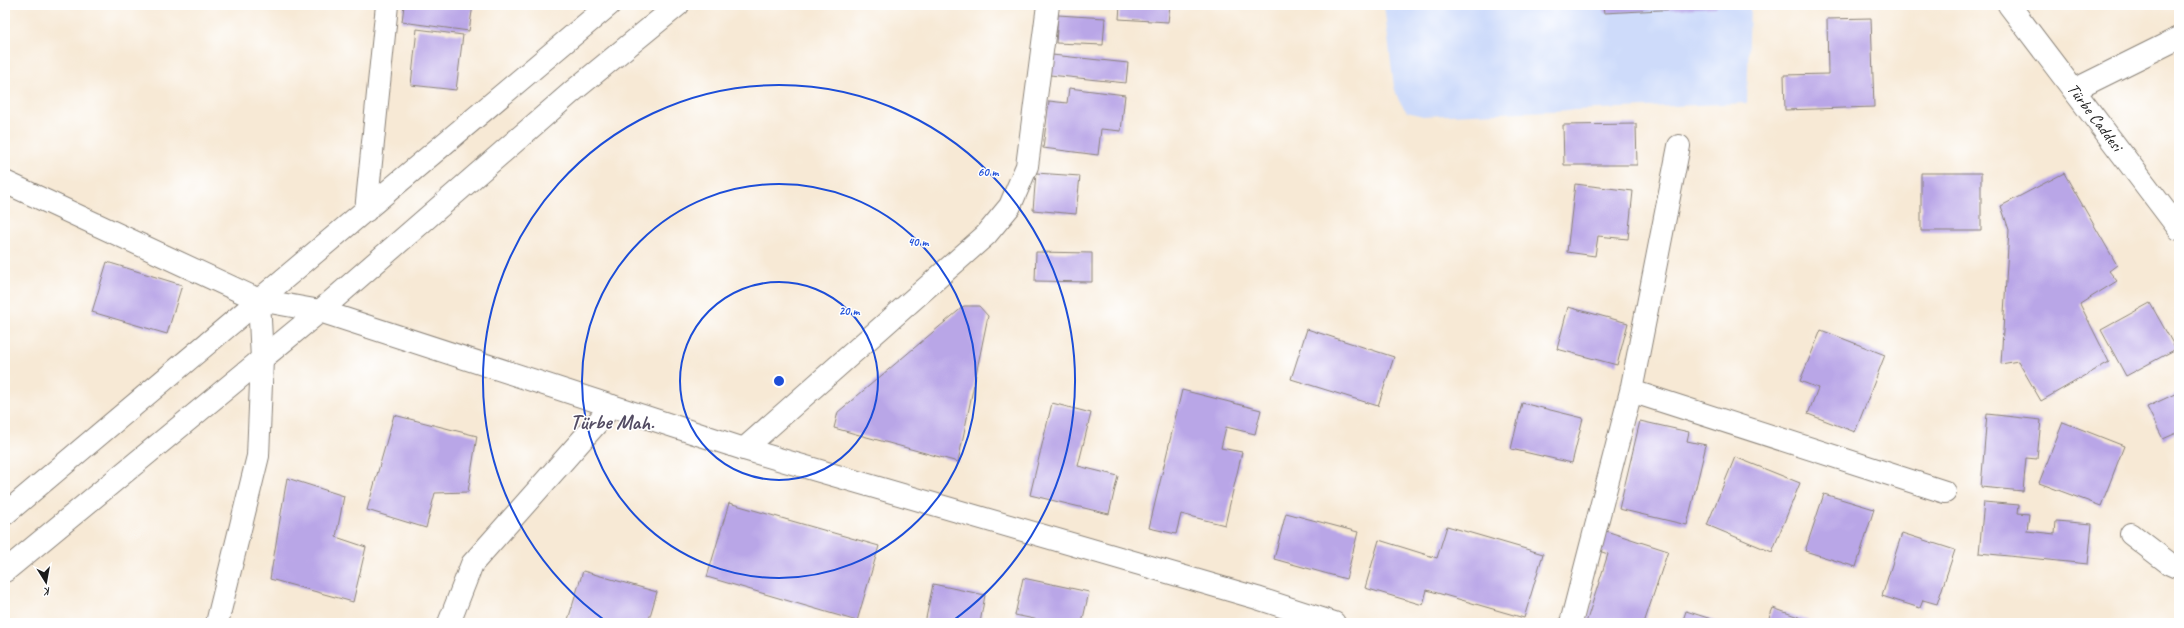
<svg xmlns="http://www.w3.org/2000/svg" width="2184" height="628" viewBox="0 0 2184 628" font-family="Caveat,sans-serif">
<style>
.built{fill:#cedbfa}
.building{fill:#b9a6e7}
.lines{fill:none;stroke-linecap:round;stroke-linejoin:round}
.minor-casing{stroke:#8a8278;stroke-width:24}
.tertiary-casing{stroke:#8a8278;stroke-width:24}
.secondary-casing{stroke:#8a8278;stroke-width:24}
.minor{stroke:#fff;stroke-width:22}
.tertiary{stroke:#fff;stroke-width:22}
.secondary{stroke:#fff;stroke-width:22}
.ring{fill:none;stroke:#1d4ed8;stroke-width:2}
.labels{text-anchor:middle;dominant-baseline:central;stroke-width:3;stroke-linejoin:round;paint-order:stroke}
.street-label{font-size:17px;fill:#1c1c1c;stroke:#fff}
.district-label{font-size:21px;font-weight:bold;fill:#534c63;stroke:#fff}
.centre{fill:#1d4ed8;stroke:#fff;stroke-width:2}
.ring-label{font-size:12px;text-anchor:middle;font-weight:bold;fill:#1d4ed8;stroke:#fff;stroke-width:3;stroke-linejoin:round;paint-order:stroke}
</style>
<rect width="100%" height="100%" fill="#fff"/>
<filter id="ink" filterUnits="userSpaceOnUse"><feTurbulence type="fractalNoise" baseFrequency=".025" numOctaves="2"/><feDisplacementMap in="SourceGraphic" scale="8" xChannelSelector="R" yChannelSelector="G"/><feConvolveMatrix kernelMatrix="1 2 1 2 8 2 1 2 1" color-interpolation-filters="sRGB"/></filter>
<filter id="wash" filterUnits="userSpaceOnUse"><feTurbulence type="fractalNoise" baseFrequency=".012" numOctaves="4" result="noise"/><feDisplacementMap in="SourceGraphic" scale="16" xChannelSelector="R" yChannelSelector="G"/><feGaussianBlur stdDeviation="0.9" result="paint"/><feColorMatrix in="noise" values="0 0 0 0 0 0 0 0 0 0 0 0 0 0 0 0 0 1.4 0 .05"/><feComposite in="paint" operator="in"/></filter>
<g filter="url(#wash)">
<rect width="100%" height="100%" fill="#f7e9d5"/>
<path class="built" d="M1384,5H1750L1747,103L1423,116L1407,112L1399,101L1394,87Z"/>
<g id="blocks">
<path class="building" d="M404,5H473L469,31L402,22Z
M1120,5H1170L1168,22L1119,19Z
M1603,5H1717V7L1604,13Z
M1058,15L1105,18L1103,45L1056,43Z
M1871,18L1874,107L1785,110L1784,75L1828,74L1827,19Z
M417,29L463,35L456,90L411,85Z
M1052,55L1128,63L1126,83L1050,75Z
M1069,88L1125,95L1121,131L1101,129L1098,155L1043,148L1049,101L1067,103Z
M1636,124L1637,165H1564L1563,125Z
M1036,173L1080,176L1076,214L1033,210Z
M1921,173H1981V231H1921Z
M2064,173L2117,265L2109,271L2117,281L2080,304L2109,362L2041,401L2018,361L2001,364L2009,230L2001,206Z
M1575,184L1633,191L1628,239L1598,236L1595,256L1567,252Z
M1036,252L1092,253V282L1035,281Z
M107,262L182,285L167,334L92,312Z
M2150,303L2176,349L2126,376L2101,330Z
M964,306H979L988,316L958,462L834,428L838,412Z
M1568,307L1628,323L1617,365L1557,349Z
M1307,329L1394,357L1378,406L1291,379Z
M1821,330L1885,355L1855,432L1808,414L1818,388L1800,381Z
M1182,390L1261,410L1255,434L1226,427L1221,448L1242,452L1225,525L1181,514L1176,534L1149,528Z
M2179,392V432L2163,439L2147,407Z
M1052,403L1091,413L1078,466L1118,476L1109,514L1030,495Z
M1522,403L1583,418L1572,463L1511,449Z
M1987,414L2041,420L2037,459L2026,458L2023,491L1981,487Z
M394,415L477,436L468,492L435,493L426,528L367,510Z
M1640,421L1689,432L1687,441L1706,445L1687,525L1619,509Z
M2063,422L2124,446L2101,506L2039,483Z
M1735,457L1800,483L1772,552L1707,525Z
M287,478L344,496L336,537L366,547L353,602L270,579Z
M1824,494L1874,509L1856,567L1805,551Z
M1984,502L2019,505L2018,513L2029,514L2027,531L2055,534L2056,521L2092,524L2088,564L1979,553Z
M729,503L879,546L857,621L707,577Z
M1286,513L1358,532L1346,579L1274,559Z
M1447,526L1543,554L1524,618L1427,590L1423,605L1365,588L1379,540L1437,558Z
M1606,531L1668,551L1644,623H1586L1608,554L1599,551Z
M1902,533L1955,550L1937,604L1923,600L1920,608L1882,596Z
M583,571L657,592L648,623H567Z
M1023,578L1089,592L1082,623H1053L1015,615Z
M933,584L985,595L980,623H925Z
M1773,608L1815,623H1767Z
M1686,611L1724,623H1682Z"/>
</g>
</g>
<g filter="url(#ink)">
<use href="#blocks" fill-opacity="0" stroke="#8a8278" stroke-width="1"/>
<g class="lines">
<g class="minor-casing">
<path id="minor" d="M2074,90L2179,38
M366,211L387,5
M1631,391L1679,146
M744,449L986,235L1010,206L1027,166L1048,5
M2131,534L2170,564L2179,568
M217,623L258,456L262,359L259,300
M449,623L472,564L612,406
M1571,623L1631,391L1945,492"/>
</g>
<g class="tertiary-casing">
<path id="tertiary" d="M2009,5L2179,229
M5,182L259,300L320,311L744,449L1257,598L1334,623"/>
</g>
<g class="secondary-casing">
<path id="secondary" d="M5,514L609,5
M5,571L320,311L573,91L678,5"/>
</g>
<use href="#minor" class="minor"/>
<use href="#tertiary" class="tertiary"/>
<use href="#secondary" class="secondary"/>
</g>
</g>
<g class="ring">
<circle cx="779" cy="381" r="99"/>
<circle cx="779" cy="381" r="197"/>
<path d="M607 622A296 296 0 1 1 951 622"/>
</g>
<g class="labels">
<g class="street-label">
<text transform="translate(2095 117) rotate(53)">Türbe Caddesi</text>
</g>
<g class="district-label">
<text x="612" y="422">Türbe Mah.</text>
</g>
</g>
<circle cx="779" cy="381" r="6" class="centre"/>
<g class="ring-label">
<text x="988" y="176">60 m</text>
<text x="918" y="246">40 m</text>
<text x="849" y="315">20 m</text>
</g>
<rect width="2184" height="628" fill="none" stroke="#fff" stroke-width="20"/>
<g transform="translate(46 582) rotate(169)" stroke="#ffffff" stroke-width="3" paint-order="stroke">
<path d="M0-3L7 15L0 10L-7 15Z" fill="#1c1c1c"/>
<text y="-6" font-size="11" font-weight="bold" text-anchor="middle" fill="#1c1c1c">K</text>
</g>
</svg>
